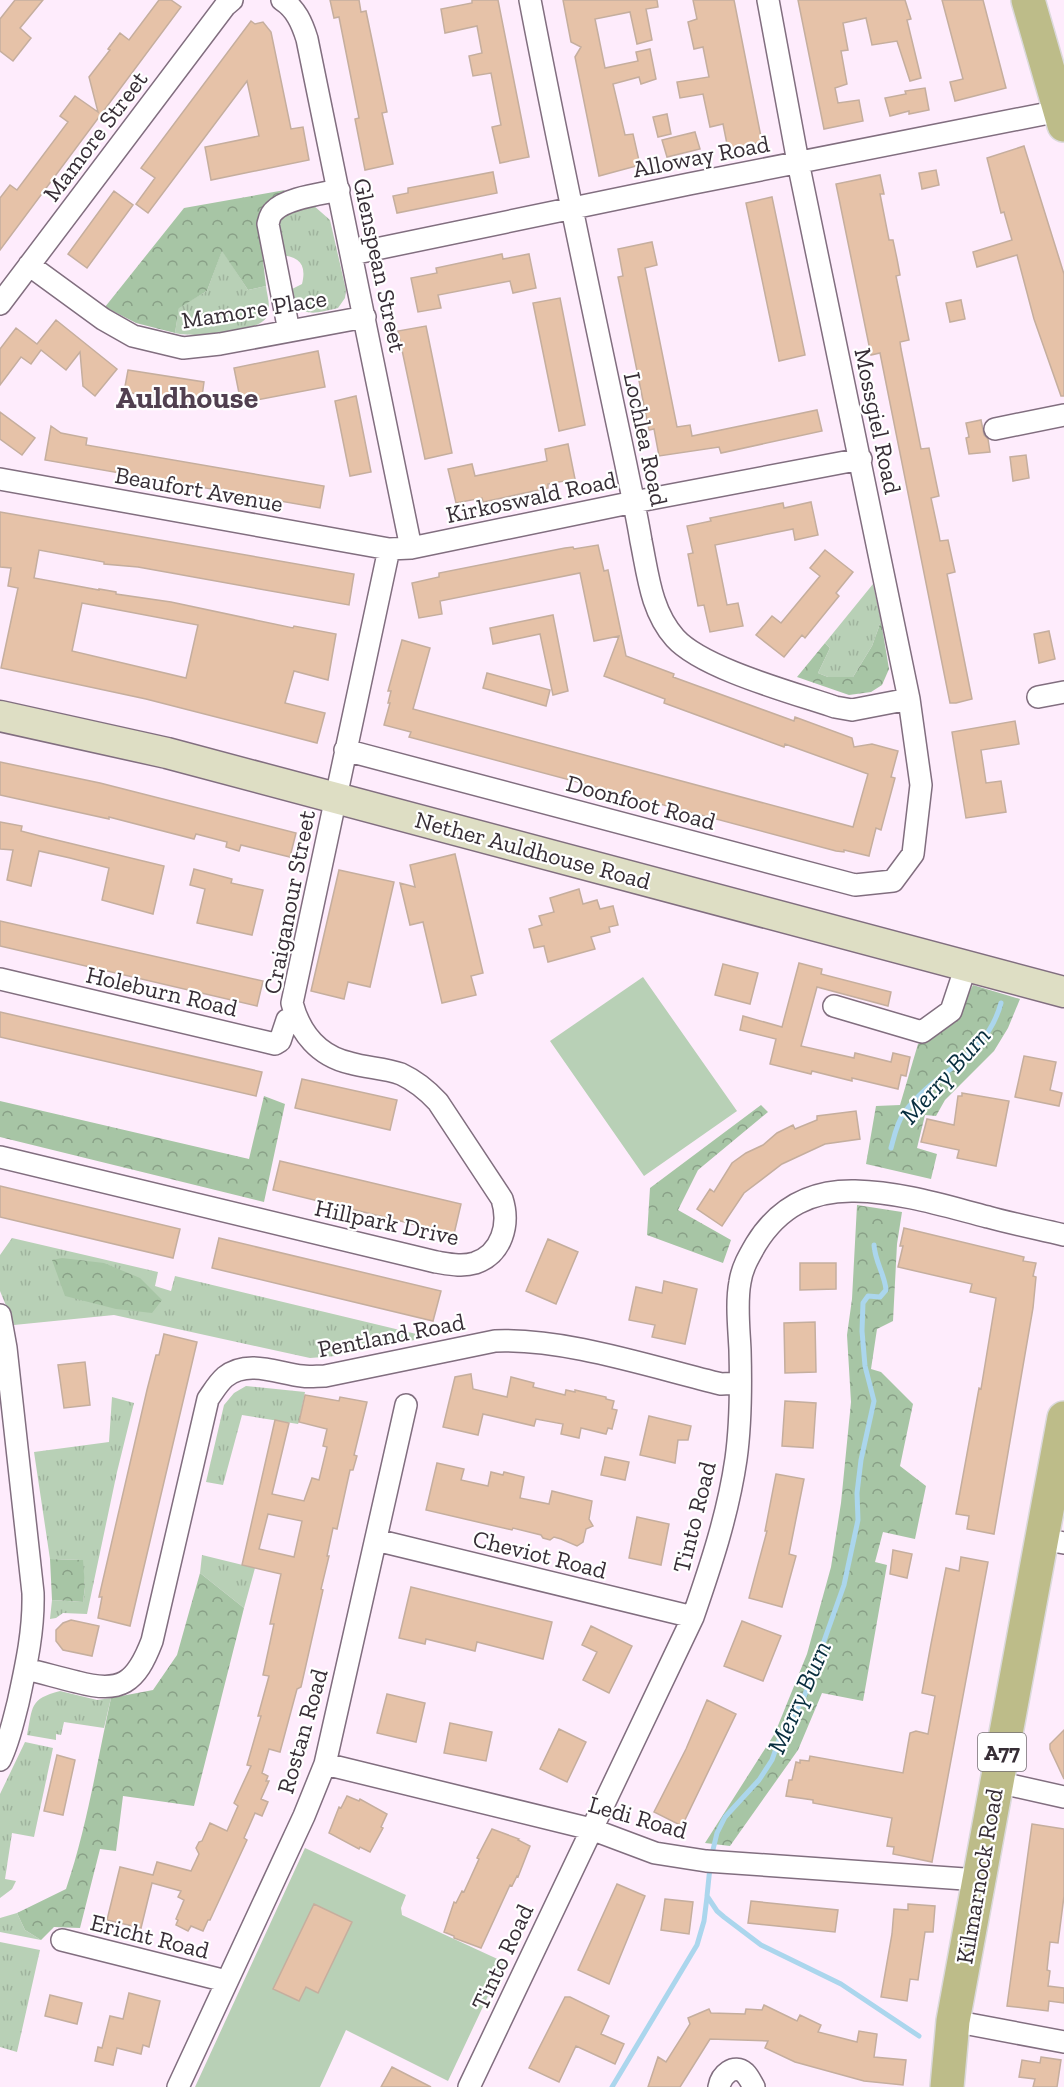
<svg xmlns="http://www.w3.org/2000/svg" width="1064" height="2087" viewBox="0 0 1064 2087" font-family="'Zilla Slab',serif">
<style>
.grass{fill:url(#grass-tufts)}
.forest{fill:url(#forest-crowns)}
.pitch{fill:#b8d0b6}
.lines{fill:none;stroke-linecap:round;stroke-linejoin:round}
.stream{stroke:#abd6ed;stroke-width:5}
.building{fill:#e6c2a8;stroke:#c5ae9e;stroke-width:1.5;fill-rule:evenodd}
.street-casing{stroke:#816e7f;stroke-width:24}
.secondary-casing{stroke:#816e7f;stroke-width:33}
.primary-casing{stroke:#dbd9db;stroke-width:36}
.street{stroke:#fff;stroke-width:21}
.secondary{stroke:#dedec4;stroke-width:30}
.primary{stroke:#bdbc89;stroke-width:33}
.labels{text-anchor:middle;dominant-baseline:central;stroke-width:4.5;stroke-linejoin:round;paint-order:stroke}
.shield{fill:#fff;stroke:#736d72;stroke-width:1.5}
.shield-label{font-size:22px;font-weight:bold;fill:#372e36}
.street-label{font-size:24px;fill:#372e36;stroke:#fff}
.water-label{font-size:26px;font-style:italic;fill:#072d3e;stroke:#fff}
.district-label{font-size:30px;font-weight:bold;fill:#514050;stroke:#fff}
</style>
<defs>
<pattern id="grass-tufts" width="24" height="20" patternUnits="userSpaceOnUse" patternTransform="scale(1.5)"><rect width="24" height="20" fill="#b8d0b6"/><path d="M3 7l-1-3M5 7V3M7 7l1-3M15 17l-1-3M17 17v-4M19 17l1-3" fill="none" stroke="#9fb39d"/></pattern>
<pattern id="forest-crowns" width="20" height="18" patternUnits="userSpaceOnUse" patternTransform="scale(1.5)"><rect width="20" height="18" fill="#a7c5a5"/><path d="M2 6a3 3 0 1 1 6 0M12 15a3 3 0 1 1 6 0" fill="none" stroke="#89a087"/></pattern>
</defs>
<rect width="100%" height="100%" fill="#feecfc"/>
<path class="grass" d="M313,205L330,220L346,290L345,298L338,308C312,314 301,319 288,291L302,284C307,264 299,256 279,255L275,229L279,216L290,209Z
M222,250L248,290L266,286C267,296 272,308 266,318C257,333 191,338 175,333L179,307L207,291Z
M873,584L881,621L872,646L853,677H828L818,673L830,648L825,643Z
M12,1238L158,1272L155,1286L171,1291L175,1276L429,1337L336,1356L310,1358L114,1315L14,1325L0,1291V1255Z
M246,1386L305,1392L299,1422L298,1424L242,1415L223,1485L206,1482L224,1405L234,1393Z
M112,1397L134,1403L117,1472L87,1614L63,1613L56,1618L50,1619L52,1600L83,1602L85,1587L82,1560L50,1559L34,1452L109,1442Z
M202,1555L255,1568L244,1608L200,1573Z
M60,1691L97,1700L111,1698L104,1728L64,1722L61,1735L56,1734V1740L27,1735C33,1707 29,1699 60,1691Z
M25,1742L53,1748L34,1837L12,1833L5,1879L16,1881L12,1889L0,1898V1794Z
M17,1913L25,1930L41,1940L0,1932V1918Z
M0,1942L40,1950L17,2052L0,2047Z"/>
<path class="forest" d="M285,190L274,200L260,235L266,286L248,290L222,251L207,291L179,308L175,333L136,323L105,307L184,208Z
M881,621L889,669L882,685L871,692L849,695L797,677L825,643L830,648L818,673L828,677H853L872,646Z
M973,985L1020,999L1008,1028L994,1051L945,1100L936,1116L925,1115L917,1148L937,1154L931,1179L866,1164L876,1106L900,1105L918,1044L956,1017Z
M264,1096L285,1104L264,1202L0,1137V1101L249,1159Z
M761,1105L768,1112L698,1170L678,1210L731,1240L723,1263L647,1235L650,1188Z
M857,1205L902,1212L897,1244L893,1321L877,1329L871,1369L881,1372L913,1404L900,1466L926,1486L915,1539L883,1532L875,1562L887,1565L863,1701L822,1693L798,1750L730,1846L705,1843L775,1733L807,1654L831,1567L841,1503L851,1402L847,1335L852,1299Z
M62,1258L104,1263L140,1278L162,1300L152,1313L116,1309L65,1296L52,1260Z
M50,1559L83,1560L85,1587L83,1602L52,1600Z
M200,1573L244,1608L194,1806L123,1796L116,1851L100,1849L80,1928L54,1927L41,1940L25,1930L17,1913L66,1889C87,1827 97,1762 111,1698L153,1690L177,1655Z"/>
<path class="pitch" d="M643,977L737,1111L644,1176L550,1041Z
M305,1848L406,1895L401,1908L402,1915L504,1962L448,2081L346,2030L320,2087H195Z"/>
<g class="lines">
<path class="stream" d="M891,1148C894,1137 897,1122 904,1113C935,1070 986,1059 1001,1003
M711,1858L717,1833L725,1817L759,1780L772,1760L779,1740L804,1697L844,1585L858,1520L857,1493L861,1460L874,1401L865,1366L862,1331L863,1303L868,1296L880,1297L886,1290C885,1275 875,1262 874,1245
M710,1867L707,1896L717,1911L724,1917L761,1945L841,1984L919,2036
M612,2087L697,1945L704,1921L707,1897"/>
</g>
<path class="building" d="M15,0H43L20,28L31,38L13,61L0,51V19Z
M159,0H171L181,7L0,250V198L10,185L17,190L68,122L60,116L75,96L98,112L89,77L110,50L108,49L120,33L129,40Z
M330,0H359L361,12L366,11L387,112L382,113L393,164L365,170L355,119L359,118L339,17L334,18Z
M472,0H498L529,157L500,163L492,127L501,125L491,73L473,76L469,56L482,53L477,26L445,33L441,9L472,3Z
M563,0H657L658,7L646,9L652,40L637,44L630,12L595,19L605,68L638,61L636,52L650,49L656,79L641,84L639,77L613,84L625,135L633,134L640,165L599,176L575,57L581,47L571,42Z
M693,0H734L762,142L728,149L723,124L710,127L703,94L680,98L677,82L709,77L703,47L694,49L688,22L697,19Z
M798,0H905L911,19L907,20L921,78L910,81L897,41L872,45L866,18L843,23L848,50L841,51L847,84L835,88L838,103L859,100L863,121L824,129Z
M942,0H983L1006,88L955,101L950,82L963,79Z
M251,21L255,24L263,22L271,32L291,129L303,127L309,160L211,180L205,147L259,136L247,81L148,213L136,204L155,178L141,168Z
M925,88L929,110L909,114V111L890,116L885,98L906,94L905,91Z
M667,114L671,134L658,137L653,117Z
M695,132L700,149L667,157L662,140Z
M1024,146L1064,274V396H1061L1034,319L1017,255L977,267L973,252L1012,240L1004,212L1001,213L987,158Z
M936,170L939,185L922,189L919,173Z
M493,172L497,193L397,213L393,196L408,193V188Z
M880,175L884,194H880L889,240H893L897,259L900,275L896,276L909,340L900,342L901,349L921,449L929,448L939,496L931,498L939,535L940,541L948,540L955,572L947,574L972,699L956,703H950L880,353L871,355L836,184Z
M114,191L133,205L87,268L68,254Z
M772,197L805,355L779,361L746,203Z
M652,242L657,265L645,268L677,427L690,425L692,436L817,410L822,431L721,453L719,447L659,456L654,429L649,430L618,277L623,276L618,249Z
M502,254L503,259L529,254L536,288L513,293L510,281L438,295L441,308L418,312L411,278L437,273L436,268Z
M560,298L585,425L559,431L533,303Z
M961,300L965,319L950,322L946,303Z
M56,320L117,369L95,396L83,386L80,352L66,370L41,350L31,364L21,357L0,385V349L16,328L37,344Z
M426,326L452,453L425,459L398,331Z
M318,351L325,387L241,403L234,368Z
M128,370L204,382L201,404L124,392Z
M356,396L371,472L350,476L335,401Z
M0,412L35,438L22,455L0,439Z
M981,420L984,435L988,439L990,452L969,454L966,438L969,437L966,423Z
M51,426L61,433L87,438L86,445L324,486L320,508L45,460Z
M568,444L575,479L548,484V488L483,502L482,498L456,503L448,469L472,464L475,476L547,461L545,449Z
M1026,455L1029,478L1013,481L1010,457Z
M811,502L818,535L795,540L793,529L715,545L727,605L738,603L743,626L710,632L704,605L698,606L688,554L693,553L687,526L711,521L710,518L783,503L784,508Z
M0,512L354,574L349,605L138,567L104,564V562L39,550L34,578L99,590V589L116,592V594L171,602L293,628L294,626L336,634L328,680L294,671L285,703L325,713L317,743L146,699L1,668L18,588L8,586L11,568L0,567ZM82,603L198,625L186,678L72,651Z
M598,545L604,571L608,570L626,656L674,674L673,677L794,721L795,717L852,738L854,747L872,744L898,751L891,777L895,778L881,830L876,828L869,856L844,850V852L836,851L409,737L411,732L384,725L390,703H388L391,691H388L402,640L430,648L413,709L853,827L868,774L785,744L784,747L664,703L665,699L604,676L619,636L594,641L580,573L440,601L442,614L419,618L412,583L439,577V573L565,548L573,547L574,549Z
M825,550L853,572L836,593L839,596L805,638L802,635L784,657L756,635L772,616L781,623L820,576L810,568Z
M553,615L568,691L553,695L540,634L493,644L490,628Z
M1049,631L1055,659L1039,663L1034,634Z
M487,673L550,690L546,706L483,688Z
M1015,721L1019,744L981,750L986,783L1001,781L1006,812L966,818L952,732Z
M0,762L100,783L296,833L290,857L241,845L239,851L226,847L227,842L196,834L194,839L109,817V819L0,795Z
M0,822L22,826L21,831L40,836L164,866L153,914L102,900L109,868L70,858L39,851L31,886L7,880L13,850L0,849Z
M455,854L483,973L471,976L476,995L442,1003L423,922L410,925L400,883L415,887L410,865Z
M194,869L232,879L231,883L263,890L252,935L197,923L205,889L190,885Z
M339,870L394,882L370,987L348,982L344,999L311,991Z
M579,889L583,904L597,900L600,909L613,906L618,925L609,927L610,932L591,937L595,949L548,962L544,946L534,948L529,929L542,925L539,916L554,912L550,898Z
M0,921L263,981L257,1006L0,946Z
M799,963L822,969L821,974L891,992L888,1006L817,987L801,1046L854,1058L855,1053L891,1062L893,1053L910,1057L906,1076L901,1075L898,1089L852,1078V1081L812,1071L811,1074L770,1064L776,1039L740,1030L743,1016L782,1027Z
M723,964L758,973L750,1004L715,995Z
M0,1012L262,1072L256,1096L0,1037Z
M1024,1056L1056,1062L1050,1090L1062,1093L1059,1106L1015,1097Z
M302,1079L397,1100L390,1130L295,1108Z
M962,1093L1009,1101L996,1166L957,1158L959,1150L921,1142L927,1119L954,1125L958,1096H962Z
M856,1111L860,1139L825,1144L782,1164L744,1193L722,1226L697,1209L710,1189L714,1192L732,1163L746,1153L763,1145L777,1133L793,1125L795,1129L817,1120V1116Z
M280,1161L461,1204L454,1234L273,1190Z
M0,1186L180,1229L173,1258L0,1217Z
M904,1228L1024,1257L1023,1261L1036,1263L1033,1276L1036,1277L1033,1308L994,1534L967,1529L969,1516L956,1514L979,1388L981,1389L996,1298L970,1292L972,1284L898,1267L903,1246H900Z
M219,1238L441,1291L433,1321L212,1268Z
M548,1239L578,1252L556,1304L526,1291Z
M800,1263H836V1289L800,1290Z
M664,1281L697,1289L685,1344L652,1337L655,1325L629,1320L636,1287L662,1293Z
M815,1322L816,1372L785,1373L784,1323Z
M164,1334L197,1342L130,1626L98,1618L102,1597H99L147,1390L156,1355H159Z
M85,1362L90,1405L64,1408L58,1365Z
M471,1374L473,1389L507,1397L511,1377L534,1383L533,1387L565,1395L566,1390L575,1392V1390L606,1397V1399L614,1401L612,1409L617,1410L612,1429L608,1428L606,1434L581,1428L579,1438L561,1434L563,1424L536,1419L534,1426L483,1414L478,1435L443,1427L455,1377Z
M305,1395L339,1401L340,1397L367,1402L354,1455L357,1456L353,1470H350L337,1529L333,1528L327,1556H329L321,1589L323,1590L301,1687L297,1689L280,1752L269,1749L262,1773L268,1776L266,1781H269L261,1799L268,1802L262,1816L255,1813L244,1838L247,1840L210,1920H208L203,1931L191,1926L188,1931L176,1925L178,1920L176,1919L184,1900L178,1897L181,1891L152,1883L141,1928L107,1920L120,1867L153,1875L157,1862L191,1871L199,1854L196,1848L199,1842L202,1841L210,1823L227,1831L238,1806L234,1803L251,1766L247,1765L261,1716H258L269,1676L263,1675L274,1624H270L281,1574L242,1565L275,1420L289,1423L272,1494L304,1501L312,1478L319,1480L327,1447L323,1446L327,1429L299,1422ZM268,1514L302,1521L294,1557L259,1549Z
M785,1401L816,1403L813,1448L782,1446Z
M649,1416L691,1426L688,1440H678L675,1463L640,1455Z
M605,1457L629,1462L625,1480L601,1475Z
M437,1463L464,1469L461,1480L488,1486L491,1472L503,1475L504,1472L524,1477L520,1498L549,1504L552,1491L592,1501L589,1519L593,1526L586,1529L583,1542L577,1546L561,1539L554,1537L550,1540L543,1538L541,1535L513,1528L512,1530L426,1510Z
M776,1474L804,1479L789,1554L796,1556L782,1607L749,1598L767,1531H765Z
M637,1517L669,1524L661,1565L629,1558Z
M893,1550L912,1554L907,1578L890,1574Z
M961,1557L988,1562L932,1862L893,1854L894,1847L887,1846L892,1818L813,1803V1800L786,1796L789,1780H792L796,1762L800,1763V1760L809,1761L810,1756L903,1773L910,1733L916,1731L928,1734L935,1696L922,1693L931,1644L946,1568L959,1571Z
M411,1587L552,1622L543,1659L477,1642L475,1651L426,1639L425,1644L399,1638Z
M71,1620L99,1626L92,1656L63,1650L56,1641V1630L63,1623Z
M742,1621L781,1636L763,1681L724,1666Z
M591,1626L632,1646L609,1693L583,1680L597,1652L582,1645Z
M387,1694L425,1703L416,1742L377,1733Z
M707,1700L736,1714L682,1826L654,1812L686,1749Z
M450,1723L492,1732L486,1761L444,1753Z
M559,1729L586,1742L567,1782L540,1769Z
M1064,1730V1779L1050,1749V1744Z
M57,1755L75,1760L63,1815L44,1811Z
M347,1796L359,1801L360,1799L387,1814L381,1827L383,1828L370,1852L360,1847L359,1849L329,1833L339,1807L341,1808Z
M1032,1824L1064,1829V1896L1058,1943L1050,1942L1047,1970L1050,1971L1048,1986L1064,1988V2003L1049,2001L1048,2011L1007,2006Z
M492,1829L519,1839L518,1840L530,1846L518,1877L517,1876L512,1886L510,1885L481,1948L454,1938V1936L444,1932L454,1902L456,1903L462,1891L464,1892L479,1859L477,1858Z
M617,1884L645,1896L609,1984L578,1970Z
M665,1899L693,1902L689,1934L661,1930Z
M751,1901L838,1910L835,1932L748,1923Z
M314,1904L352,1922L318,1993L306,1987L299,2001L273,1989Z
M908,1904L935,1906L933,1932H925L918,1980L910,1979L907,2001L881,1997L892,1934L894,1909L908,1910Z
M129,1993L160,2001L149,2047L143,2045L141,2054L117,2048L113,2065L95,2061L98,2047L102,2048L110,2016L123,2019Z
M50,1995L82,2003L77,2024L45,2016Z
M565,1997H570L609,2016L601,2034L624,2044L615,2064L576,2046L559,2082L529,2068Z
M764,2005L797,2021L800,2015L821,2025L818,2032L857,2042L859,2031L877,2034L874,2057L906,2060L903,2085L864,2081L795,2062L765,2048L768,2041L710,2039L680,2087H648L658,2057L666,2062L690,2024L688,2018L709,2009L711,2013L745,2014L746,2009L762,2010Z
M1041,2057L1061,2060L1057,2087H1033L1035,2079L1019,2077L1022,2060L1040,2063Z
M392,2067L431,2087H381Z"/>
<g class="lines">
<g class="street-casing">
<path id="street" d="M282,0C296,9 302,23 307,39L411,548
M530,0C560,156 593,310 626,465C631,490 637,516 641,541C648,575 651,611 675,638C703,669 794,693 835,707L852,710L909,699
M352,254L689,184L1064,110
M29,265L103,319L133,336L183,348L220,344L365,317
M0,304L225,6L232,0
M289,331L268,224C269,220 270,214 274,211C286,198 321,194 339,190
M995,429L1064,415
M0,479L389,549L411,548L634,502L861,459
M1038,697L1064,692
M345,750L855,885L893,881L913,854L921,785L909,699L798,162L768,0
M0,979L275,1044L280,1041L287,1020L296,1016
M834,1006L922,1032L951,1011L966,966
M0,1157L436,1262C449,1264 462,1267 475,1263C502,1254 510,1224 502,1199L438,1102C427,1090 416,1081 401,1074C384,1068 367,1068 350,1063C319,1056 300,1033 292,1003L389,549
M0,1315L6,1348L33,1593C34,1631 26,1666 18,1703C13,1722 9,1742 0,1760
M1041,1539L1064,1543
M376,1540L693,1617
M26,1669C43,1673 60,1678 77,1682C121,1694 136,1683 152,1641L208,1399C213,1392 218,1383 225,1377C247,1359 277,1373 302,1376C309,1377 317,1376 325,1376L495,1341C565,1338 651,1367 721,1384L740,1383
M325,1764L591,1829L655,1853L706,1861L979,1880
M997,1782L1064,1797
M62,1940L226,1981
M953,2021L1064,2042
M178,2087L304,1816L325,1764L406,1405
M469,2087L693,1617C711,1565 728,1514 736,1459C741,1423 741,1386 740,1350C739,1328 736,1303 740,1282C742,1268 749,1256 756,1244C779,1207 811,1190 855,1191C901,1192 945,1206 988,1217C1013,1224 1039,1229 1064,1235
M719,2087C721,2075 734,2063 745,2073C749,2077 751,2082 754,2087"/>
</g>
<g class="secondary-casing">
<path id="secondary" d="M0,716L167,753L1064,992"/>
</g>
<g class="primary-casing">
<path id="primary" d="M1028,0L1064,125
M947,2087L953,2021L1064,1418"/>
</g>
<use href="#street" class="street"/>
<use href="#secondary" class="secondary"/>
<use href="#primary" class="primary"/>
</g>
<g class="labels">
<rect class="shield" x="978" y="1733" width="48" height="38" rx="4.5"/>
<g class="shield-label">
<text x="1002" y="1752">A77</text>
</g>
<g class="street-label">
<text transform="translate(95 136) rotate(-53)">Mamore Street</text>
<text transform="translate(701 156) rotate(-11)">Alloway Road</text>
<text transform="translate(380 265) rotate(78)">Glenspean Street</text>
<text transform="translate(254 309) rotate(-9)">Mamore Place</text>
<text transform="translate(878 421) rotate(78)">Mossgiel Road</text>
<text transform="translate(646 439) rotate(78)">Lochlea Road</text>
<text transform="translate(199 489) rotate(10)">Beaufort Avenue</text>
<text transform="translate(531 497) rotate(-12)">Kirkoswald Road</text>
<text transform="translate(641 802) rotate(15)">Doonfoot Road</text>
<text transform="translate(533 850) rotate(15)">Nether Auldhouse Road</text>
<text transform="translate(289 902) rotate(-79)">Craiganour Street</text>
<text transform="translate(162 991) rotate(13)">Holeburn Road</text>
<text transform="translate(387 1222) rotate(12)">Hillpark Drive</text>
<text transform="translate(391 1335) rotate(-11)">Pentland Road</text>
<text transform="translate(694 1517) rotate(-76)">Tinto Road</text>
<text transform="translate(540 1554) rotate(14)">Cheviot Road</text>
<text transform="translate(302 1731) rotate(-74)">Rostan Road</text>
<text transform="translate(638 1817) rotate(16)">Ledi Road</text>
<text transform="translate(979 1876) rotate(-80)">Kilmarnock Road</text>
<text transform="translate(150 1936) rotate(14)">Ericht Road</text>
<text transform="translate(502 1957) rotate(-65)">Tinto Road</text>
</g>
<g class="water-label">
<text transform="translate(945 1075) rotate(-48)">Merry Burn</text>
<text transform="translate(799 1697) rotate(-66)">Merry Burn</text>
</g>
<g class="district-label">
<text x="187" y="398">Auldhouse</text>
</g>
</g>
</svg>
